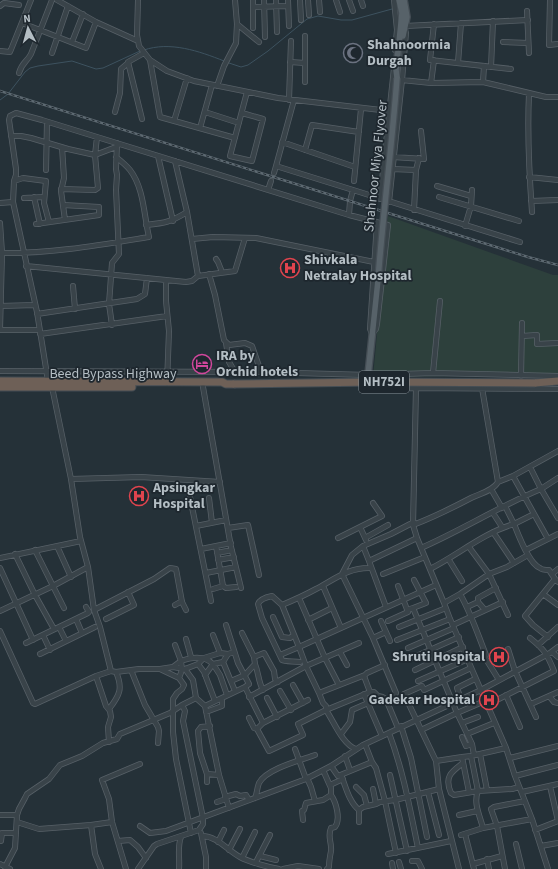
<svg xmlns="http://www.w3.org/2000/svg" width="558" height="869" viewBox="0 0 558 869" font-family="'Source Sans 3',sans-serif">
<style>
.green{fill:#2d403c}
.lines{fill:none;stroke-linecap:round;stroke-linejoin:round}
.stream{stroke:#3d525f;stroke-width:1}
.minor-tunnel{stroke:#3a464d;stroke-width:4.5;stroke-dasharray:4.5 2;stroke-linecap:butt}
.minor-casing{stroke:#576067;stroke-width:6}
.major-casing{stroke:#454e55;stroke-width:8}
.highway-casing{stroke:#444d54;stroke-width:9}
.minor{stroke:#394349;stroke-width:4.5}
.major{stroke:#576269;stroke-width:5.5}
.highway{stroke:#6e6057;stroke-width:7}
.rail-casing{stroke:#5d6971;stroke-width:2.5}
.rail{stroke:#1e272e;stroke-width:1;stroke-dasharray:3;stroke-linecap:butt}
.major-bridge-casing{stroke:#454e55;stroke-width:8;stroke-linecap:butt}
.highway-bridge-casing{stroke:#444d54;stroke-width:9;stroke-linecap:butt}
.major-bridge{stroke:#576269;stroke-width:5.5}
.highway-bridge{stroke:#6e6057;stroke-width:7}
.labels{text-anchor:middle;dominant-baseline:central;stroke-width:3.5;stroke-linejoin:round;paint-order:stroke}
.shield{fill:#1e272e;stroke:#879197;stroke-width:1}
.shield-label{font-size:13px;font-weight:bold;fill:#b4bec4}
.poi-label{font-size:14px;font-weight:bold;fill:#b4bec4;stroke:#1e272e;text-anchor:start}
.street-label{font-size:14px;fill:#b4bec4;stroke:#1e272e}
</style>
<rect width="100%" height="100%" fill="#253138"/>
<path class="green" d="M388,216L553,275H558V375L373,377Z"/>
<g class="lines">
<path class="stream" d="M144,50C170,41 199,51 224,61
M229,63L241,67L248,65L268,51L307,19L318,16L341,20H352L392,9
M0,100L8,94L25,72L30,68L38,66L72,61L96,69L103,68L140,51"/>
<path class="minor-tunnel" d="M271,181L274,173"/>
<g class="minor-casing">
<path id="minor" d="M57,0L96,22L138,41
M138,0L137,35L139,46L150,60L167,71L194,81L278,98L398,112
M253,0V28
M264,0L265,37
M276,0L277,32
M288,0L289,26
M300,0L301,20
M308,0L309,15
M319,0L320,12
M336,0L340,12
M349,0L353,11
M361,0L363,6
M394,0L397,30L395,50
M550,0L549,45L558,44
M0,6L4,3L19,5
M253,7L288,6
M527,11L529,53
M22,23L86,48L96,22
M237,24L259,42
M434,24L430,60L511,69
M405,26L528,20
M72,42L83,14
M503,42L528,43
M0,51L10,52L31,0
M52,53L68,6
M150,60L160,117L235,138
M290,62L305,63
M458,63L461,23
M491,67L493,21
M19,73C22,62 27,62 31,54L52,0
M402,80L431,83L483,82L546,97H558
M305,82V36
M483,82L484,66
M431,83L434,60
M217,86L224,66L236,43L237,24L235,0
M529,94C527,135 529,171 532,212
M289,100L291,41
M294,100L276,166L520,242
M115,112L120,93L121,69L128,63
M205,112L239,123
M242,113L263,119L252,161L230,156L247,92
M142,119L128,62L144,53
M174,121L187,78
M200,128L212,85
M11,136H21L31,138L68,149L95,155L116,147
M282,142L355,167
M62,147L64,178L61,191L65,220
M305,150L312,125L359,132
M158,156L173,221
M393,157L424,159L421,131
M175,161L187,212L198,276
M392,169L416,170
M46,170L47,122
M274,173L276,166
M529,177L558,180
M14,181L23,178L46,181L44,203L49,222
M354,181L361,109
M437,186L471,196
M61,189L95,190L98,188L95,155L97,137
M268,190L271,181
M34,197L40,224
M439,197L519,221
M24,198L44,197
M380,199L394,68
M531,201L558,200
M389,202L402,80L406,33L405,30
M0,203L13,202
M414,210L416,170L419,158
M349,215L350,201L353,190
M0,223L2,253L0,330
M36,224L99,215V207L63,205
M146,225C165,223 171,222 187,212
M465,226L471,206L472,190
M192,239L213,237L256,238L374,262
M0,253C50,254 100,245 149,237C144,216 144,188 130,170C126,165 121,161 116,157
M216,259L218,262L222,272
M26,266L186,282L192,281L198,276L235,271L245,238
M209,274L215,295L224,340L229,345L245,343L252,346L261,372
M166,280V301L169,331L167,383
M73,286L75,309
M0,306L35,305
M37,314L137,299L145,294L147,278
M112,325L109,304L112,263L119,254L116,190L117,175L116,169L117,143
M0,330H39
M40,334L167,316
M522,336L537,335V344L558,343
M226,343L229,362L235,372
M0,371L261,372L368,375L433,373L558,376
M433,373L440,301
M521,376L522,323
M48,381L37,312L13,202L14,181L16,175V169L9,120L10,116L16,113L42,120L349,215L388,225L377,324L376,329L372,334L370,329L377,223
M52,387L71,479L80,537L88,567L94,610L100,627L111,671L116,672L139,669H160L173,667L181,661L182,670L179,678
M203,387L231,547L241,588
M416,388L413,525L417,538L444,603L450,619L506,748L515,776L532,819L548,869
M482,388L498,482
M368,389L416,388L558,389
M530,467L541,489L558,478
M513,476L548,539
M71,479L141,477L220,482
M491,489L502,508
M190,497L211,601
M209,498L212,523
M505,506L514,524L534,514
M493,513L502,527
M413,525C434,517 452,508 471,498C479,494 493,491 498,482L513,476L558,451
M196,526L226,520
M360,527L366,540
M228,528L248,525L259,575
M493,532L514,563
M338,538L382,516L373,503
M365,538L388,525
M57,546L71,577
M216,546L223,586
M363,546L369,561
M469,547L489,574L508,615
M421,548C462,530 500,506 541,489L558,518
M201,549L231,543
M35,550L64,608
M526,550L558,534
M217,553L232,550
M15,554L35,595L54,629
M0,558L81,541
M218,560L234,557
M449,560L462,581
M0,568L33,640
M430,569C458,555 483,533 514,524C518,534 529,564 540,568C542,570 546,570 549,570L555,579L558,582
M206,573L236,567
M383,574L425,557
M552,574L558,569
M323,586L341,628
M213,589L223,586L226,588L236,587
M460,594C471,613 478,635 486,655L484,656L499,680
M543,594L558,605
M299,598L325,658L339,685
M478,602V598L496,588
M444,603L460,594L489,574L507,567L528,555
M175,605L182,601
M282,605L272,596C267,597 260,599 258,604L262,618L282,660C285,662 294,661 300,662
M386,607L369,561L417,538
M467,607L478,602L485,610
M413,608L426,603L414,580
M94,610L154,579L170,568L176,569L182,602L186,610
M407,610L413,608L457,713L421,730
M0,611L53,586L88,567
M273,617L282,637L290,638L294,635
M76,619L82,633
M106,619L134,605L128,592
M308,620L332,608
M381,621L390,641
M388,621L408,612L398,586
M226,625L238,663L249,684L245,687
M453,625L503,602
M59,627L66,641
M399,627L446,608
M0,631L33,703L35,704L96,676
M242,633L254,657
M43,635L50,650
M213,635L220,653L228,654
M548,637L533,625L525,616L555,579
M373,638L386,632
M186,639L191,657
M397,640L450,619
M26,643L88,613L89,612L86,607
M359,643L306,666L319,693L365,675
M175,645L181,661C192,657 204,655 213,664L223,662L228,654L234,652
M538,645L558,627
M408,648L454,628
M508,649L515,671L536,717
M340,652L347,665
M552,652L558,657
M40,654L95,627
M280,655L299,647L282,605C294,600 305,595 316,589C335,579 349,567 371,568
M412,658L459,637
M223,662L235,691
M255,664C259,674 258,681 263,690
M173,667L185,669L198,664
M160,669L179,678L184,685L182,689L177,693L173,699V732L176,759L191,833
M185,669L193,680L196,698L205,706L245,687L263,723
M131,670L145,705L158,727L159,731L158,743
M415,670L463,647
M205,675L213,664L220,675L227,695
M231,681L245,675L255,664L254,657L264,653L274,671L275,679L278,682
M418,681L468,659
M293,685L303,703
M280,691L291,710
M370,692H374L378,696C384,697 385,697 388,704
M558,692L549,696L554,702L558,703
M319,693L323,703L326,706V710L370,692L364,676L367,673L385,665
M364,694L382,736
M506,695L520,727
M249,697L306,666L299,647L436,585
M267,698L277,717
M461,699L457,688L475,679
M308,700L263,723L257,729L269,751L303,735L298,724L326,710C334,722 343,745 356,749
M215,701L204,672L198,664L204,658L220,653
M531,704L549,696
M487,705L554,671C547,654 545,650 530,638
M205,706L219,775L229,808
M109,709C120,695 123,688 116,672
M206,712L222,706V698
M249,718L254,728L257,729
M462,723L478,717
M401,726L411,758L427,837
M398,728L388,704L396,693L373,638L342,574L352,555L363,546L391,534L414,522
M389,733C403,770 410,809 418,848
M341,734L350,722L352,710L368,703
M467,734L494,723
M462,737L466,746L472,744
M109,742L108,727L111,717L110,711L106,706L96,676L111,671
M295,749L306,779
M480,754L487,790
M474,755L472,744L457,713L485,701
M345,756L350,770
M471,756L478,791C473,803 480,816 483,828L532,819
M510,758L558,746
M436,761L462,757
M372,762L376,768L385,801L396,853
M463,763C451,772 444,777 451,793L454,795L478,791L512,789L519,787
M331,766L338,776L372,762L365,744
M323,770L331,788V795
M207,774L219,775
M341,775C346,787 349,802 359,810
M390,775L407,851
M515,776L558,765
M307,778L311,787L315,801
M207,782V774L200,753L198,731L201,727L210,726
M330,785L343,779
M550,786L558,821
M356,787L364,795L367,806
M439,789L459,869
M428,792L439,835
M469,792L462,757L471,756L506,748
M522,792L558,784
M225,797L236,794L240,796L246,795L249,800
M255,798C257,794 257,788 259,783C266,769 301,760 315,755
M217,802L226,799
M376,804L380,802L395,800L439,789L436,761L404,694L422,686L424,690L471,668
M0,815H17
M459,815L477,811
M303,820L302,811L304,810L306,803L323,800L331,795C336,802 341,819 335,827L331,828C327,837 332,842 331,851C330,856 329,861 329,867L327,869
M17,822L39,829L91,825L112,822
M359,822V810L363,807L376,804L373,789
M91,825L95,854L101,869
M140,826L150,833L166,831L306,779L331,766L363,745L481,690L550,653L558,647
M535,830L558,821
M201,833L206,857V869
M465,834L474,869
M461,835L483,828
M202,836C217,836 227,850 240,857C249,862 268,867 279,869
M0,841H1L2,833H16
M118,841L130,840L138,847L146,858
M218,842L224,830
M516,844L522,869
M541,846L558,843
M229,850L240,829
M388,854L451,841
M260,856L276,860
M242,858L255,832
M487,859L489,869
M412,861H418L422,869
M256,862L270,835
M399,862L401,869
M392,863L393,869
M0,864L10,869
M473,864L502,856
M5,867L15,848L17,815L19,809L25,798L27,794L49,779L60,765L82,756L103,743L117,739L120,734L170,713L182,705L196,698
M126,869L112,822L109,799L102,780L140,764
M138,869L154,846L157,844L199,830L203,824V818L183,721L185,711L182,705
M179,869C180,858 177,847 181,837
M283,869L298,866L319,869
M505,869L497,826L491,809L494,807L525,801"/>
</g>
<g class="major-casing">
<path id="major" d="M403,36L407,17L404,0
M397,78L396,70L402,13L399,0
M368,389V375L378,280"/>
</g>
<g class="highway-casing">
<path id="highway" d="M0,381L222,382L226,384H234
M535,383L558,381
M0,387H132"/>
</g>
<use href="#minor" class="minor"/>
<use href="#major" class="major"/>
<use href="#highway" class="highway"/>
<g class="rail-casing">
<path id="rail" d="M0,91L528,257L558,265"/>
</g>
<use href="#rail" class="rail"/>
<g class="major-bridge-casing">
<path id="major-bridge" d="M378,280C383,213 392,146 397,78"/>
</g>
<g class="highway-bridge-casing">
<path id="highway-bridge" d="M234,384L372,382L535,383"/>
</g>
<use href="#major-bridge" class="major-bridge"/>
<use href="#highway-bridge" class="highway-bridge"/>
</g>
<defs>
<g id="mosque-ring" transform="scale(1)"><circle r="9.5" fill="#1e272e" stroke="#6b7280" stroke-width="1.5"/><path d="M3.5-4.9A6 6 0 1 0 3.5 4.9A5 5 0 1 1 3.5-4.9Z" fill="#6b7280"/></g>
<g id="hospital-ring" transform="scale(1)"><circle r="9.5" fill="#1e272e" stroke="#e0444e" stroke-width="1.5"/><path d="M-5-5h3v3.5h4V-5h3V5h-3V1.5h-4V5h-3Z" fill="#e0444e"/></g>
<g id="hotel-ring" transform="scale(1)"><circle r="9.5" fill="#1e272e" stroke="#d1479c" stroke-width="1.5"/><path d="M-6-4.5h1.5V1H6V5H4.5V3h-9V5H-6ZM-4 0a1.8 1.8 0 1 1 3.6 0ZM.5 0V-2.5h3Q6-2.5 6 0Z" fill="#d1479c"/></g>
</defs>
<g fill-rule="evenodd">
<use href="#mosque-ring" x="353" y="53"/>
<use href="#hospital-ring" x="290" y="268"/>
<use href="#hotel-ring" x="202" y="364"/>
<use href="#hospital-ring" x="139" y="496"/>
<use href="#hospital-ring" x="499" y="657"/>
<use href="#hospital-ring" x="489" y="700"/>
</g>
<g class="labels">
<rect class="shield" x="359" y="371" width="50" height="22" rx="3"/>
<g class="shield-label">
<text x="384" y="382">NH752I</text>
</g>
<g class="poi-label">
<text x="367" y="45">Shahnoormia<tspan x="367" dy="16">Durgah</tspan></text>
<text x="304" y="260">Shivkala<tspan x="304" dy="16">Netralay Hospital</tspan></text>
<text x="216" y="356">IRA by<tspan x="216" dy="16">Orchid hotels</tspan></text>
<text x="153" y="488">Apsingkar<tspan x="153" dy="16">Hospital</tspan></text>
<text x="485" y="657" text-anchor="end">Shruti Hospital</text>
<text x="475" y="700" text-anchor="end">Gadekar Hospital</text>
</g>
<g class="street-label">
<text transform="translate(376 166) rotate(-84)">Shahnoor Miya Flyover</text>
<text x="113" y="374">Beed Bypass Highway</text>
</g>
</g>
<g transform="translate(28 28) rotate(354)" stroke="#1e272e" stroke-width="3" paint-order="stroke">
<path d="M0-3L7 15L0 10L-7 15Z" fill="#b4bec4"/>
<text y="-6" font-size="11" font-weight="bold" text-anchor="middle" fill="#b4bec4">N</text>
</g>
</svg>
